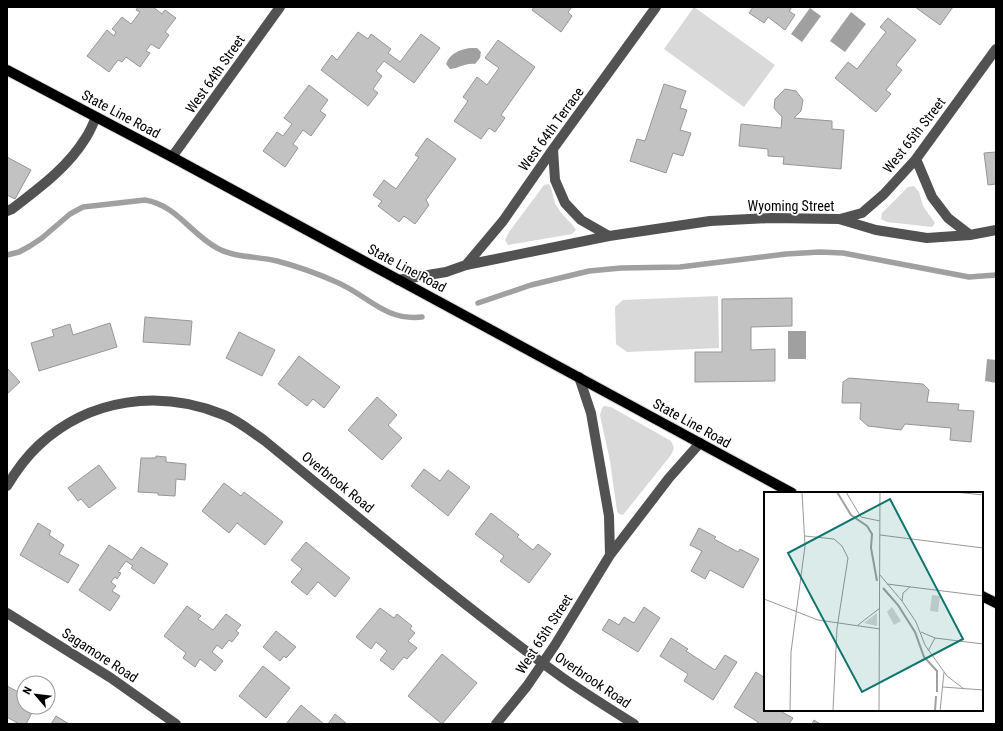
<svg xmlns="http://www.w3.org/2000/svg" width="1003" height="731" viewBox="0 0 1003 731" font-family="'Roboto Condensed',sans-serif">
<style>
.green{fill:#d9d9d9}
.water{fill:#a0a0a0}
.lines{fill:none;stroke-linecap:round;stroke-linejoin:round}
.stream{stroke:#a0a0a0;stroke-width:5.5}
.building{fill:#c2c2c2;stroke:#969696}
.major-casing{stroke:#dbdbdb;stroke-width:12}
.minor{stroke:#525252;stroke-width:10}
.major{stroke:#000;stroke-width:10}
.labels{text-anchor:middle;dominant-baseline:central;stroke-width:3.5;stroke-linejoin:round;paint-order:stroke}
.street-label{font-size:14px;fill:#000;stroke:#fff}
.inset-river{fill:none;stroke:#a0a0a0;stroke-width:2}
.inset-road{fill:none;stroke:#999;stroke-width:1}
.view{fill:#0f766e;fill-opacity:0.15;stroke:#0f766e;stroke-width:2}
.inset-edge{fill:none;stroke:#000;stroke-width:2}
</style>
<rect width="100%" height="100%" fill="#fff"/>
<path class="green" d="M694,7L775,65L744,107L664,49Z
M549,184C553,191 553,198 556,205C561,215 571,221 576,230L572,234L508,245L505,240L509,232L544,185Z
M914,186L919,192L923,206L935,223L932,227L887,222L881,219L882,213L908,187Z
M718,296L719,348L627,352L616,344L615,307L623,300Z
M604,406L611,407L671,441L674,448L671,455L623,515L619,514L617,511L610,461L600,415L602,408Z"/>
<path class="water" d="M810,8L821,16L802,42L791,34Z
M851,12L866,24L845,52L830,41Z
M470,48H477L481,52L480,58L475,64C464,63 461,68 450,69L446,64C450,53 459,50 470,48Z
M788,331H806V359H788Z
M987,359L996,360V383L985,381Z"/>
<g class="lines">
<path class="stream" d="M7,255L19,252L30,246L42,238L70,214L83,207L145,200C176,205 191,234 217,248C235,258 257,256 277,261C296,266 316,273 334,281C367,294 383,321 422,317
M478,303L531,285L589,271L621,268L680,267L786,254L820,252L843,253L969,277L996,275"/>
</g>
<path class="building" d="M138,7H153L162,14L165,10L176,18L165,32L169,35L159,49L151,44L146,51L150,53L140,67L126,57L122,62L118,60L109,72L87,56L107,30L114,36L116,32L112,29L122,17L131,24L140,12L136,10Z
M534,7H572L568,12L572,16L561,32L532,10Z
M753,7H792L789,11L795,15L785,30L768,17L764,23L749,13Z
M915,7H953L940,25Z
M888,18L916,40L896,65L902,70L886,90L891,94L876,112L835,78L848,62L857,69L886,32L880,27Z
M358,32L368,39L371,34L391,49L388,53L400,62L421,34L440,48L414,83L384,61L376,71L382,76L373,89L378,93L368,106L321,70L332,55L337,60Z
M498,40L535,67L501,115L505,118L495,132L489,128L481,139L454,121L468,101L463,97L477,77L487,85L499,68L485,58Z
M664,84L686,91L680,108L687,110L680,130L691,133L683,156L673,153L666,173L630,161L637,139L645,141Z
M309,85L328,100L320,111L326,115L311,136L303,130L293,144L298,148L285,167L263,151L277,132L283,136L292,124L284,118Z
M785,89L796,91L803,100L801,111L794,118L832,121V129L844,130L841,169L783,164L784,157L768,156V149L739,146L741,124L781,128L782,117L774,108L775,99Z
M427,138L456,159L426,200L429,205L415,224L404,216L399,222L378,206L382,201L373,195L384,180L396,189L419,157L415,155Z
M996,152V184L988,185L984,153Z
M7,157L31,170L15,199L7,195Z
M792,298V326L751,327V350L775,349V381L695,382V352H722V299Z
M145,317L192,321L190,345L143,342Z
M110,323L117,347L39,371L31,343L54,336L52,330L70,324L73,335Z
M239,332L275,350L262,376L226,358Z
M299,356L340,387L324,408L313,399L307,406L278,384Z
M7,368L20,382L7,394Z
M849,378L923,384L929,390L927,402L959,404L958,410L974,411L971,442L950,440L951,428L905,424L901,430L868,426L860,419L861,403H842L843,382Z
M377,397L397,415L388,425L402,438L382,460L348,430Z
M156,456L166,457V462L186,464L185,480L176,479L175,496L158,495V493L138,492L141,458H156Z
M99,465L116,488L89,508L81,499L78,501L68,488Z
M424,469L440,481L448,470L470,487L448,516L411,486Z
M224,483L241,496L244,492L283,522L265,545L237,523L229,533L202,511Z
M491,513L519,535L517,537L533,550L538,544L551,554L529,583L500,561L504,556L475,534Z
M38,523L51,531L49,535L64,545L59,554L79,565L68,583L20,555Z
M699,528L716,537L714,539L738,552L740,549L759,559L743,588L710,570L705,579L691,571L702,551L690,545Z
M306,542L350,578L335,597L318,582L307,595L291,582L302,569L291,560Z
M109,545L132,560L141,547L168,564L154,584L131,568L133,566L126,561L118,572L121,573L117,579L115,577L111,582L116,586L112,591L120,596L110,611L79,590Z
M187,606L201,616L198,619L213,630L226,614L241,625L236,631L239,633L232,642L229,640L222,649L217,645L212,652L223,661L215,671L200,659L195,667L183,658L186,653L164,636Z
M644,607L660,618L638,652L602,630L609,619L619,625L624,617L634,623Z
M380,608L394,618L397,614L412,626L410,629L415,633L408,641L417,648L407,659L404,657L393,670L380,660L387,651L376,642L371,649L356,637Z
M276,631L296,647L286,658L284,656L280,661L263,647Z
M671,638L688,649L686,651L715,670L725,655L737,662L713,700L684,681L688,674L660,656Z
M442,654L477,683L442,724L408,696Z
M263,666L290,688L266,718L239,696Z
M756,672L765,678V710H784L782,712L793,718L789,724H757L758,722L734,707Z
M7,686L24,695V707H35L26,724H19L7,717Z
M301,705L324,724H286Z
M335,714L347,724H328Z
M56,716L69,724H51Z
M814,720L820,724H812Z"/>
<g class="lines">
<g class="major-casing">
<path id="major" d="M7,70L172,157L792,493
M982,596L996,603"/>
</g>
<path class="minor" d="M553,149L555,180L565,203L581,220L609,236L710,221L771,218L839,219L876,230L927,238L970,235L996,230
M172,157L280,7
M916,159L932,197L948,218L970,235
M7,211L12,209C39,188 67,168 85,139C90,132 93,124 96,117
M840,219L862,213L884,194L916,159L996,49
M466,265L503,221L553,149L656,7
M398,280L446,272L466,265L609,236
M579,377L591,413L609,516L610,555
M7,486C16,471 26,457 39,445C90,398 160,389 224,415C239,421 252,432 265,441C363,521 460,604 563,678C586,694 610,709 634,724
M7,613L111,678L176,724
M496,724L527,686L555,645L610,555L669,478L700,443"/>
<use href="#major" class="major"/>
</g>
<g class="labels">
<g class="street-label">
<text transform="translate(215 74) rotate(-55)">West 64th Street</text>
<text transform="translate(121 114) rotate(28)">State Line Road</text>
<text transform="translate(551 129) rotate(-54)">West 64th Terrace</text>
<text transform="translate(914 135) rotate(-52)">West 65th Street</text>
<text x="791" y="206">Wyoming Street</text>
<text transform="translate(407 268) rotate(28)">State Line Road</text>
<text transform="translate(692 423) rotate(29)">State Line Road</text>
<text transform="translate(338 482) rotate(39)">Overbrook Road</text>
<text transform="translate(544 634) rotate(-57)">West 65th Street</text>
<text transform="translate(100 655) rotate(33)">Sagamore Road</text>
<text transform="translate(593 680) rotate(34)">Overbrook Road</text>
</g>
</g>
<g transform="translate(764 492)">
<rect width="219" height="219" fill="#fff"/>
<path d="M168,103L176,104L174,120L166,119ZM128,115L137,129L130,133L123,120ZM113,121V134L100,131Z" fill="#d9d9d9"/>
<path class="inset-river" d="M73,0L87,23L103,34L108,42L107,56L113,89M119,96L134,113L151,140L160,165L173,179V200M171,219L172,204"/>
<path class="inset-road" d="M82,0L97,25L116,29M191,0L219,3M116,43L219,56M41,44L70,47L78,54L84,66L73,136L69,219M116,83L138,109M123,92L219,104M146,95L139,101L138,109L152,130L161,153L183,184L200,197M0,107L54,128L116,137M94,133L116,116M157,140L171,146L219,152M164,159L171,146M179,195L219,198M26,219L27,160L41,54L38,0M115,219L116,0M176,219L180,180"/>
<path class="view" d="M126,7L199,147L98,200L24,61Z"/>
<rect width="219" height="219" class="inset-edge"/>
</g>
<rect width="1003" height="731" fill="none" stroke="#000000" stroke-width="16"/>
<g transform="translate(36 695) rotate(298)"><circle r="19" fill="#ffffff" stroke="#999999"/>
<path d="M0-3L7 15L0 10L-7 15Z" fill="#000000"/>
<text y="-6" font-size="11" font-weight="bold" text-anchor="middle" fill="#000000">N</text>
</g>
</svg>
